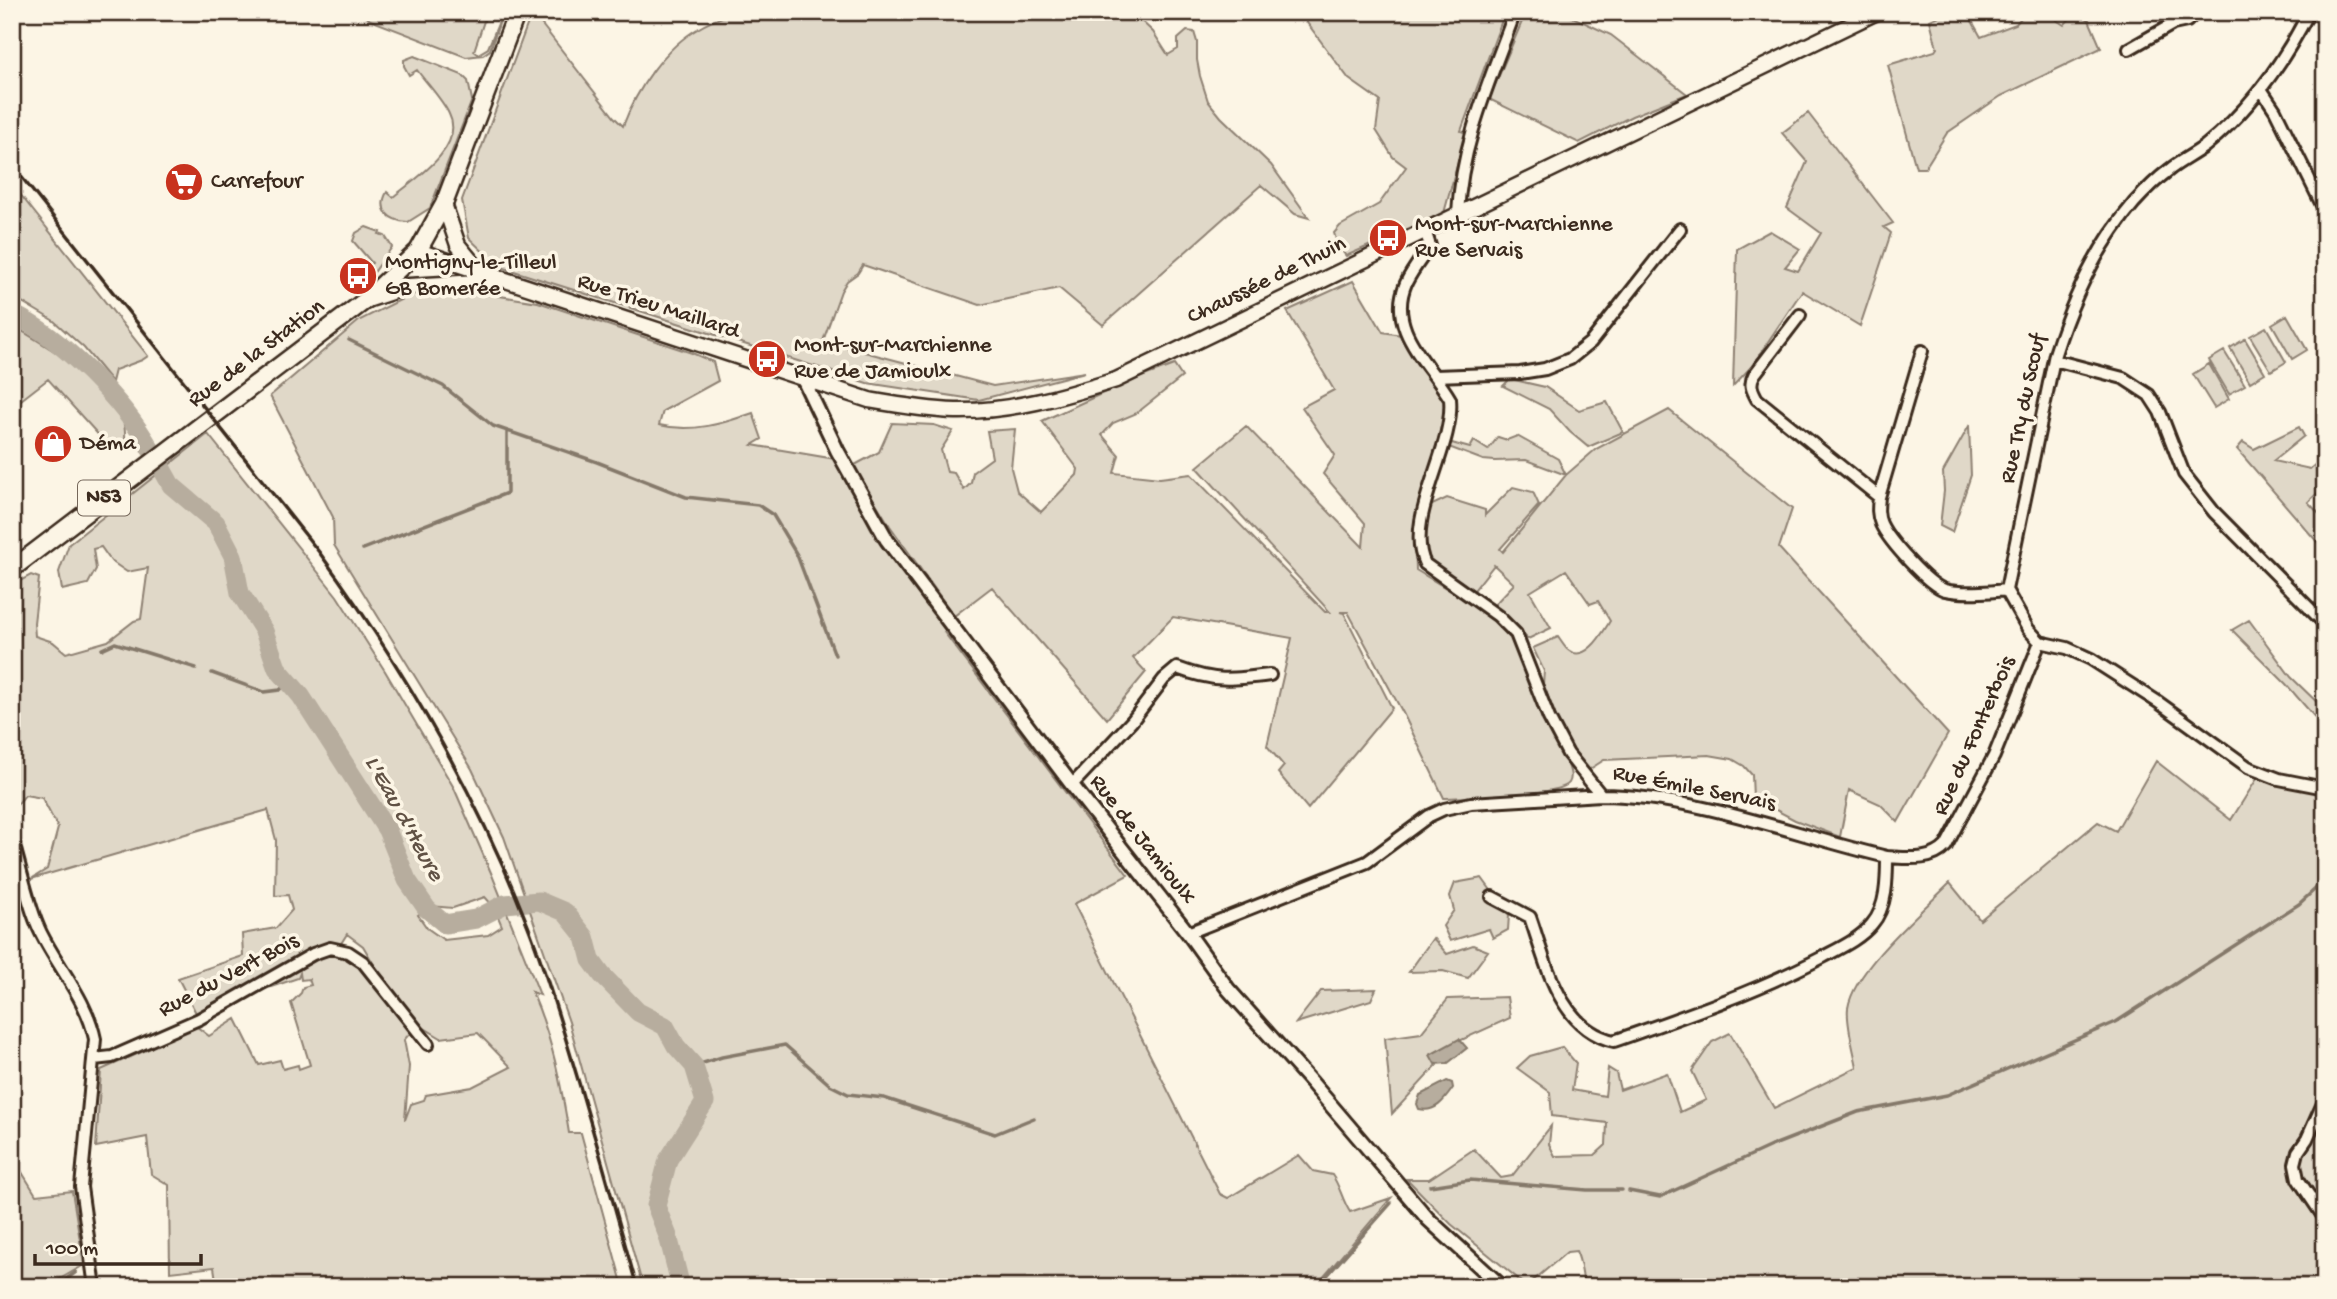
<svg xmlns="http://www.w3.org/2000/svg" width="2337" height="1299" viewBox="0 0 2337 1299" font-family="'Gochi Hand',sans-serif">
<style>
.green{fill:#e0d8c8;stroke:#8e8173;stroke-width:2;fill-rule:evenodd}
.water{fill:#b7ad9e;stroke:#85796b;stroke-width:2}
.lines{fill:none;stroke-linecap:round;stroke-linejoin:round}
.stream{stroke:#85796b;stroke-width:3.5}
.river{stroke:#b7ad9e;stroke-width:19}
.minor-casing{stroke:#3b2a1e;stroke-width:16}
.tertiary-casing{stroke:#3b2a1e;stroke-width:18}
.secondary-casing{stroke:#3b2a1e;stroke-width:19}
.primary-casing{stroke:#3b2a1e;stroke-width:21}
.minor{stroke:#fcf5e5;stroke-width:10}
.tertiary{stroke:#fcf5e5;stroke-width:12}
.secondary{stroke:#fcf5e5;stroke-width:14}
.primary{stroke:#fcf5e5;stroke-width:16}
.rail{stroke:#3b2a1e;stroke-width:3.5}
.labels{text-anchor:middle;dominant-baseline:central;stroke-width:7;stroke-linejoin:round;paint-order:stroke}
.shield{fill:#fcf5e5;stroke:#75675a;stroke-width:2}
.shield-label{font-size:21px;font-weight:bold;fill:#3b2a1e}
.poi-label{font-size:23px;fill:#3b2a1e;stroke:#fcf5e5;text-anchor:start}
.street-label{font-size:23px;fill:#3b2a1e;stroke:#fcf5e5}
.water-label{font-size:24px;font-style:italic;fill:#605144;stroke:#fcf5e5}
</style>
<rect width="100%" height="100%" fill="#fcf5e5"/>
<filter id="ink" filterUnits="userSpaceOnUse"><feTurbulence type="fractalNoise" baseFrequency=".0143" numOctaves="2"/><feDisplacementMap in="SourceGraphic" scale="14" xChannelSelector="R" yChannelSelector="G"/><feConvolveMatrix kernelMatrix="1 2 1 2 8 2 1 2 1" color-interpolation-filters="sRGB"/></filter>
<g filter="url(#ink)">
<path class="green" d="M361,12H487L474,51L478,54L488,48L503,12L490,50L483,55L466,57L370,20Z
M532,12L614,117L623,126C637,89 664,48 699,28C710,21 723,17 735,12H1139L1136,16L1153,32L1168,55L1178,49V39L1187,31L1194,32L1197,42V60L1200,76L1208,101L1221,117L1271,165L1309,218L1295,214L1261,185L1103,325L1059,288L980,305L863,265L858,273L847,281L841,291L823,341L993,386L1085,372L979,400L867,383L498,266L469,238L462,200Z
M1299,12H1483L1502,20L1461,131L1466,133L1444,213L1346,256L1338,246L1334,233L1340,226L1379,204L1406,167L1393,157L1376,130L1380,101L1349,79Z
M1526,12H1562L1611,35L1687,94L1632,116L1579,143L1489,99Z
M1948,12H1967L1981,37L2016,24L2026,12H2044L2064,25L2076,12L2089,20L2101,48L2001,96L1947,133L1925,168H1916L1888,65L1935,51L1937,48L1930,20Z
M414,56L462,75L468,81L472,100L430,208L408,222C389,221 377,210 387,192L393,197C414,180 466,147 449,114C442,99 427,84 417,70L409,75L404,66V60Z
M1808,113L1893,223L1884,227L1891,233L1860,326L1802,291L1751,367L1733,386L1737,249L1770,231L1800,249L1785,267L1798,271L1821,233L1787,208L1807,162L1782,133Z
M12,184L148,356L142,360L115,370L112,382L84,348L54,321L12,296Z
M366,227L380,232L379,234L385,236L392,247L375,271L356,288L350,282L372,263L353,241L356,233Z
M1353,281L1383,332L1401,335L1447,403L1418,521L1415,536L1416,570L1502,622L1512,634L1565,756C1567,764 1574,776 1569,783C1560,796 1464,797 1444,798L1403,713L1348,612H1340L1344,613L1392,708L1308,809L1278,773L1284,766L1267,746L1292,638L1173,617L1133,658L1146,672L1107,719L992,587L954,616L890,526L853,466L879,452L892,423L934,425L953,431L941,450L947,472L954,473L964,490L971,483L973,472L992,458L987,431L1015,429L1011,468L1017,491L1041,512L1077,475L1078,469L1042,421L1125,383L1174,365L1182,377L1137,413L1113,423L1102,435L1119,455L1114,473L1160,478L1191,474L1325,612H1330L1197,467L1246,426L1363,547L1365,523L1323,474L1335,455L1302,407L1334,390L1287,311Z
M420,290H461L538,302L692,353L713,362L718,381L663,411L659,425C692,433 721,424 753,413L762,439L752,445L835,459L877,540L947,629L944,632L1128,875L1074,904L1220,1194L1228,1198L1299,1155L1313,1171L1332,1175C1340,1186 1342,1200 1350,1212L1391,1198L1315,1287H643L569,1022L504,837L472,769L334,545L333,517L270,396L360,320Z
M2287,315L2307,350L2292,359L2272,324Z
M12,325C49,348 108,379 123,422C126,428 125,437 125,444L104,441L48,379L12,407Z
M2266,327L2286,362L2271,371L2250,336Z
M2245,339L2265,373L2250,382L2230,348Z
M2224,351L2245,385L2229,394L2209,360Z
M2209,364L2229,399L2214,408L2193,374Z
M1510,379L1545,387L1579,410L1607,402L1623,432L1588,447L1570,432L1549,409L1503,386Z
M1669,410L1792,509L1779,548L1948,734L1898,822L1880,804L1849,790L1840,837L1795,820L1753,798L1752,775L1744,766L1732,759L1709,755L1604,760L1587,771L1570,748L1559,724L1543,684L1544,671L1533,648L1558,637C1561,641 1565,648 1568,650C1586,664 1603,632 1610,621L1598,601L1590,604L1566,570L1530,592L1551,628L1528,639L1493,606L1514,584L1494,565L1471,594L1427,560L1424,547L1426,512L1430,506L1447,498L1485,510V515L1513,487L1533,492L1539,505L1500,549L1503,552L1566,475L1526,460L1495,461L1483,460L1446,446L1448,442L1470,448L1474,441L1488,450L1498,437L1507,440L1517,436L1558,459L1566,475L1596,449Z
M1969,426L1971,475L1952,532L1940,526L1944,491L1943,472Z
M2299,427L2304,436L2273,461L2310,469L2325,456V486L2308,502L2325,520V548L2318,543L2237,449L2243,442L2254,449Z
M208,434L337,596L385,671L454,788L492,875L540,995L532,992C552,1037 561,1084 569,1133H581L623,1287H217L214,1267L170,1272L169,1185L151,1174L147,1137L96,1147L101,1070L151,1048L154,1043L192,1023L209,1036L236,1019L259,1065L280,1060L283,1069L298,1065L299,1069L310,1065L291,1003L301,993L303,987L311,985L309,979L301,980L300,973L298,978L268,988L271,982L327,951L322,945L197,1015L178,978L243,956L242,934L276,928L292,910L288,895L275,896L276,840L268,810L31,879L47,869L58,828L42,798L25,795L12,811V585L31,575L39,578L34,623L35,636L53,642L66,653L108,641L134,621L141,619L148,568L127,572L111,561L101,547L93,549L96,569L88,584L62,590L59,572L69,544ZM485,897L494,907L502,926L488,935L444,940L427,928L418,915L430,906L453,908ZM347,934L363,946L382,978L416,1023L441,1038L478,1033L511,1067L472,1087L426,1095L424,1100L411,1104L405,1120L409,1066L404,1040L412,1031L361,964L352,948L340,945Z
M2249,620L2291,677L2325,710V729L2286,684L2232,630Z
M2156,761L2231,820L2258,777L2325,790V1287H1585C1581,1274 1582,1263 1576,1251L1567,1252L1527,1286L1451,1224L1407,1179H1429L1474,1149L1501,1178L1512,1176L1551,1126L1549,1144L1555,1156L1595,1155L1606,1145L1607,1123L1552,1116L1550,1092L1517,1068L1530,1056L1562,1047L1576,1063L1572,1090L1605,1096L1608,1068L1616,1073L1620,1090L1667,1073L1680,1112L1706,1100L1692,1071L1712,1042L1730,1033L1774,1108L1857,1067C1854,1051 1846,1023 1848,1008C1854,969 1921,912 1950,883L1980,920L2098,822L2116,831Z
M1482,878L1509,915L1508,930L1493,938L1489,929L1450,941L1443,926L1454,910L1450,896L1455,883Z
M1433,938L1447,954L1473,945L1488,951L1468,978L1443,971L1409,972Z
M1376,989L1371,1000L1296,1023L1321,991Z
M1507,997L1510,1018L1459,1041L1392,1114L1385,1038L1421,1033L1448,999Z
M12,1156L36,1195L72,1191L84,1265L46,1287H12Z"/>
<path class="water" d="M1459,1039L1467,1048L1448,1063L1435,1064L1430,1055Z
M1447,1081L1452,1083L1453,1088C1444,1101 1435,1113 1419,1109L1417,1104L1420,1095Z"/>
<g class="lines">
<path class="stream" d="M349,340L443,386L493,426L597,462L686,497L758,505L773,515L797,555L835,655
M363,549L507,493V431
M102,649L115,643L196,668
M212,673L264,692L280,690L289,681
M694,1066L722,1057L785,1045L830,1085L848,1094L884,1098L995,1134L1034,1118
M1430,1186L1470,1180L1587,1190H1622
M1629,1191L1660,1197L1771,1146L1858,1112L1947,1095L2116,1022L2299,904L2325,880
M56,1287L76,1272
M1317,1287L1391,1203"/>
<path class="river" d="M12,314C61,336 125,403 151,450
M161,467L171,485L216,523L233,556L240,593L264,631L277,668L301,696L387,830L407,880L427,909L445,924L476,919L505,904L539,901L565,912L585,937L591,960L602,975L638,1012L665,1026L676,1046L694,1066L705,1102L668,1160L656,1206L668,1236L681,1287"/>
<g class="minor-casing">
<path id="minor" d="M2129,49L2173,24L2187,21L2196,12
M2261,89L2275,110L2325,211
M1458,214C1461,143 1491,78 1515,12
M1425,230L1430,246C1422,258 1412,270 1406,283C1386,329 1429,363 1450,399C1455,448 1403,519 1425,564L1498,616L1516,634L1549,718L1568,754L1601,795C1699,796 1793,835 1887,857
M1800,315L1754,375C1749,384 1752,390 1757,399L1879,497
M1922,351L1879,497C1878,507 1877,514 1881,524C1889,541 1928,585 1945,590C1961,594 1990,592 2006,590
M2054,360L2123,378L2149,395L2160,412L2184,474L2214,512L2325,624
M1435,376L1520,373L1545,369L1570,359L1591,342L1680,229
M2040,642L2028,629L2006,590L2055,354C2072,300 2097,246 2134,203C2144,192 2157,179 2169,170C2180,161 2193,155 2205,146C2250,110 2283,63 2309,12
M1072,785L1132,721L1164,679L1177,668C1214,682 1231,680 1270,675
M12,839C21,868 28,907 41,933C59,969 87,1000 95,1039L81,1187L95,1287
M1492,897L1530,917C1546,962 1559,1029 1614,1041C1685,1016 1756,992 1823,957C1840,948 1860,939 1872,924C1887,907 1887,879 1887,857C1907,858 1931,862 1946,846L1994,756L2040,642L2067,648L2091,659L2158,702L2248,767L2279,779L2325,788
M1188,933L1367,862L1429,816L1444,809L1471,803L1601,795
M94,1059L112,1057L199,1019L313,954L330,948L348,952L363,962L428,1044
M2325,1099L2307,1139L2298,1152L2295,1164L2298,1179L2325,1219"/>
</g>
<g class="tertiary-casing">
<path id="tertiary" d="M803,379L837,450L887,540L1072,785L1188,933L1228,989L1312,1083L1428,1219L1502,1287"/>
</g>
<g class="secondary-casing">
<path id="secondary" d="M444,204L458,245L481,273
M418,251L869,400C898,405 926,410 956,411C1009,412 1065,396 1116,380L1877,12
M367,300L409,286L495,281"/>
</g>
<g class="primary-casing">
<path id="primary" d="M12,569L366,300L418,251L444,204L517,12"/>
</g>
<use href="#minor" class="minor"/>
<use href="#tertiary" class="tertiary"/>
<use href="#secondary" class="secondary"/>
<use href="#primary" class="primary"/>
<path class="rail" d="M12,165L319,552C404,668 476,792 528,926C548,977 563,1030 579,1083C599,1151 618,1218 637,1287"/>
</g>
</g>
<defs>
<g id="supermarket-disc" transform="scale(2.0125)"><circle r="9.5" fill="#c8321e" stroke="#fcf5e5"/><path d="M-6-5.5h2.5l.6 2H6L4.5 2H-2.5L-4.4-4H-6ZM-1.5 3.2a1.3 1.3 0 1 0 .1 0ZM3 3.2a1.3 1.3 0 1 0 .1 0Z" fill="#fff"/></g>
<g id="bus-disc" transform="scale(2.0125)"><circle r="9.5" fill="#c8321e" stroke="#fcf5e5"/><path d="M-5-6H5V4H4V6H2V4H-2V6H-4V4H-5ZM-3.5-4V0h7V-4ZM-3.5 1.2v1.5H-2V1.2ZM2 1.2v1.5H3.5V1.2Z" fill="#fff"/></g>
<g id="shop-disc" transform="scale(2.0125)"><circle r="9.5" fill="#c8321e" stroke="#fcf5e5"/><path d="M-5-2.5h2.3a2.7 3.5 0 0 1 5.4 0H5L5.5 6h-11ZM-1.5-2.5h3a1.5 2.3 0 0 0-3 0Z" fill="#fff"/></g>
</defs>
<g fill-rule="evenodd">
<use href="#supermarket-disc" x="184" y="182"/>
<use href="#bus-disc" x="1388" y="238"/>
<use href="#bus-disc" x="358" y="276"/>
<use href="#bus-disc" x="767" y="359"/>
<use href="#shop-disc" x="53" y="444"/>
</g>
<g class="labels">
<rect class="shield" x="78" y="480.5" width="52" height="35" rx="5"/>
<g class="shield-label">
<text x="104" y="498">N53</text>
</g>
<g class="poi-label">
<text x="211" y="182">Carrefour</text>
<text x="1415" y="225">Mont-sur-Marchienne<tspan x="1415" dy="26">Rue Servais</tspan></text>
<text x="385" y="263">Montigny-le-Tilleul<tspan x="385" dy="26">GB Bomerée</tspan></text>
<text x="794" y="346">Mont-sur-Marchienne<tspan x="794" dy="26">Rue de Jamioulx</tspan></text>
<text x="80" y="444">Déma</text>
</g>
<g class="street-label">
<text transform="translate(1267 281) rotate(-26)">Chaussée de Thuin</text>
<text transform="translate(658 307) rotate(18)">Rue Trieu Maillard</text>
<text transform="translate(257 354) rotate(-37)">Rue de la Station</text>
<text transform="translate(2024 409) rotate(-78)">Rue Try du Scouf</text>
<text transform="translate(1975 736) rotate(-66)">Rue du Fonterbois</text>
<text transform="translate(1694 789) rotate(11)">Rue Émile Servais</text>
<text transform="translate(1142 840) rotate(52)">Rue de Jamioulx</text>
<text transform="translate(229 976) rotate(-28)">Rue du Vert Bois</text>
</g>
<g class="water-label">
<text transform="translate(403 819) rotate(61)">L'Eau d'Heure</text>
</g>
</g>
<rect width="2337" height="1299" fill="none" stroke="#fcf5e5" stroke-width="42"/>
<rect x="21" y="21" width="2295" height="1257" fill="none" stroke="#3b2a1e" stroke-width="2.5" filter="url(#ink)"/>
<path d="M35 1254v10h166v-10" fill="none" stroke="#3b2a1e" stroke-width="3.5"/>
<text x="46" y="1254" font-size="21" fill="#3b2a1e" stroke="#fcf5e5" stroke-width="5" paint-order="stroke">100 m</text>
</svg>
